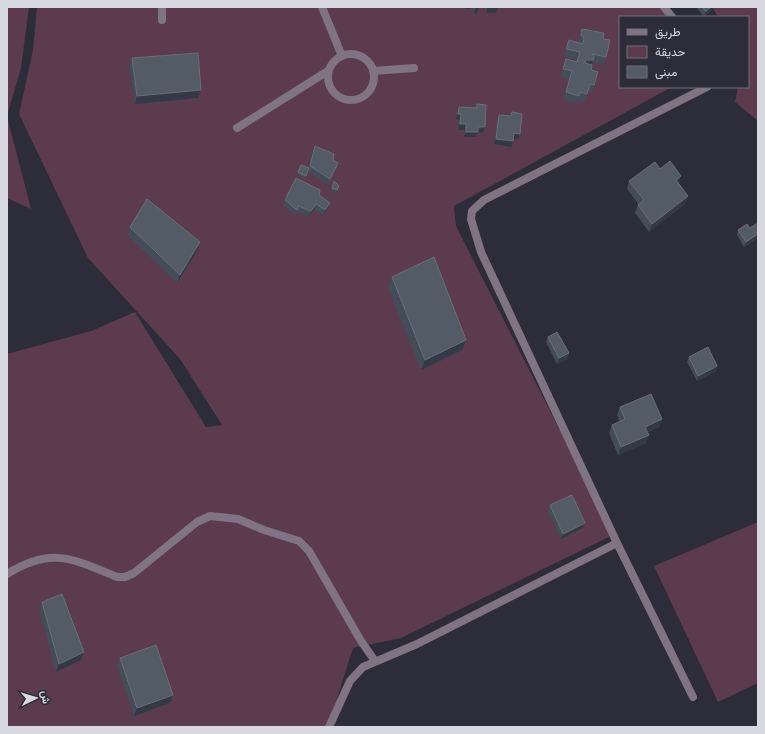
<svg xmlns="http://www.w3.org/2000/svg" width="765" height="734" viewBox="0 0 765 734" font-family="'Work Sans',Vazirmatn,sans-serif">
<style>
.green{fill:#5b3b4d}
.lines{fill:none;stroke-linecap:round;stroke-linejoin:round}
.minor{stroke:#7f7384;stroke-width:8}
.wall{fill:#434c58}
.shaded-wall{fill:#333946}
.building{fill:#535b67;stroke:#686e7a}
</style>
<rect width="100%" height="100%" fill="#2c2c3a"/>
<path class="green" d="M7,7H29L21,68L7,116L31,209L7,198Z
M37,7H660L667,17H620V87H672L454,206L456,226L613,535L401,638L353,648L328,727H7V354L91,331L135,312L206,427L222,425L180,359L88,258L19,114L33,50Z
M712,7H758V121L735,102L738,87H748V17H718Z
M758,522V683L718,702L654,566Z"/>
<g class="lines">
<path class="minor" d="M162,7V20
M322,7L342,56
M664,7L672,17
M328 77a23 23 0 1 1 46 0a23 23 0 1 1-46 0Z
M373,71L414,68
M237,128L328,71
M7,574C52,546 73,559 117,577H125L134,573L197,522L210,516L238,519L264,530L299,541L309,551L361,641L375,661
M693,697L617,543L481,252L471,219L472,211L484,200L707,87
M329,727L350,681L363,667L417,644L617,543"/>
</g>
<path class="wall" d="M465,7H479L477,13L474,14L473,8L465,9Z
M486,7H499L498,8L496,13H486Z
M696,7H715L704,17Z
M582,29L603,39L606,57L604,65L592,62L591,65V70L594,85L592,93L588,92L584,102L577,100L576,103L563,100L569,79L560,77L566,59L576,62L577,60L564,57L569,40L578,42L579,37Z
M132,58L198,98L135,104L129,66Z
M477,104L485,127L483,133L478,132L476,137H464L465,130H458L459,120L456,119L457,112L459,107L476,108Z
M512,112L520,134L518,139H513L511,147L494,144L497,120L499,115L510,116Z
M315,146L338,163L328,185L308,171V170L305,178L297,175L301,165L308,168Z
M660,169L679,184L685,204L649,232L635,213L638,205H639L627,189L629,181Z
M334,181L339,186L336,193L331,191Z
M319,195L330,203L328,208L323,215L314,209L309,216L296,212L295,216L283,205L285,200Z
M758,221V238L744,247L737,235L738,230L750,228L757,224Z
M130,227L198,250L177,283L127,235Z
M392,277L466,340L462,350L421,370L388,288Z
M548,337L569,353L567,359L557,364L546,342Z
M689,357L717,366L715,372L697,381L687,362Z
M620,407L662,419L659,427L648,432L646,443L618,455L609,433L612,425L620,422L617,415Z
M550,505L585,523L583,528L561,539L548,511Z
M42,602L81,660L56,672L39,610Z
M120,658L170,703L134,716L117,666Z"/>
<path class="shaded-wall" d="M466,7H474L473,8L465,9Z
M476,7H479L477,13L474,14Z
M488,7H499L498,8L496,13H486Z
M711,7H715L704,17L706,11Z
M594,56L590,68H583L586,60Z
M201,90L198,98L135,104L137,96Z
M458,114H461L459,120L456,119Z
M460,124H466L465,130H458Z
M478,127H485L483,133L478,132L476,137H464L466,132Z
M514,133L520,134L518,139H512Z
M496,139L513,141L511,147L494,144Z
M681,176L678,184L676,180Z
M688,196L685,204L649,232L652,224Z
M330,203L328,208L323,215L325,210Z
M316,204L314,209L309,216L311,211Z
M758,234V238L744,247L746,242Z
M200,242L198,250L177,283L180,275Z
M466,340L462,350L421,370L425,360Z
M569,353L567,359L557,364L559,358Z
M717,366L715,372L697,381L698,376Z
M662,419L659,427L642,435L645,427Z
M649,435L646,443L618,455L621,447Z
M585,523L583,528L561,539L563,534Z
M84,652L81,660L56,672L59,664Z
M173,695L170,703L134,716L137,708Z"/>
<path class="building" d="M702,7H711L706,11Z
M582,29L604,33L603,39L610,40L606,57L592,54L594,56L593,60H586L585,63L592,65L591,70L598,72L594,85L590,84L587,94L580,92L579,96L566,92L572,71L563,69L566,59L577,62L580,52L566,49L569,40L583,44L584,38L581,35Z
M198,53L201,90L137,96L132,58Z
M477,104L486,105L485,127H478V132H466V124H460L461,114H458L459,107L477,108Z
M512,112L522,114L520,134L514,133L513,141L496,139L499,115L511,116Z
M315,146L334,154L333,160L338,163L330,179L310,166Z
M670,161L681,176L676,180L688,196L652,224L638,205L644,200L629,181L655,162L660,169Z
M301,165L309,168L306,176L298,172Z
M296,178L320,190L319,195L330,203L325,210L316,204L311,211L298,206L297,210L285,200Z
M334,181L339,186L337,190L332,188Z
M147,199L200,242L180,275L130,227Z
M758,223V234L746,242L738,230L747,224L750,228Z
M434,257L466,340L425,360L392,277Z
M557,332L569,353L559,358L548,337Z
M708,347L717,366L698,376L689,357Z
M651,394L662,419L645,427L649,435L621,447L612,425L625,419L620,407Z
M572,495L585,523L563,534L550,505Z
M62,594L84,652L59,664L42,602Z
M156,645L173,695L137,708L120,658Z"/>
<rect width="765" height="734" fill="none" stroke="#d8d8e2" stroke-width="16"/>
<rect x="619" y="16" width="130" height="72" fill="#2c2c3a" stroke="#71717d"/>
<rect x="627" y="29" width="20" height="6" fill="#7f7384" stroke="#71717d"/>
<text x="655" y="36" font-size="12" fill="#d8d8e2">طريق</text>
<rect x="627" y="46" width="20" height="12" fill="#5b3b4d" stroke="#71717d"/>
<text x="655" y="56" font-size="12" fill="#d8d8e2">حديقة</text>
<rect x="627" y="66" width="20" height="12" fill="#535b67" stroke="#71717d"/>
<text x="655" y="76" font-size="12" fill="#d8d8e2">مبنى</text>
<g transform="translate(36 698) rotate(85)" stroke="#2c2c3a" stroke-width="3" paint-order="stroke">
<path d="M0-3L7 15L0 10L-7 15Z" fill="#d8d8e2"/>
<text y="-6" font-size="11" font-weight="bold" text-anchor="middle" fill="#d8d8e2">ش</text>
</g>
</svg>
